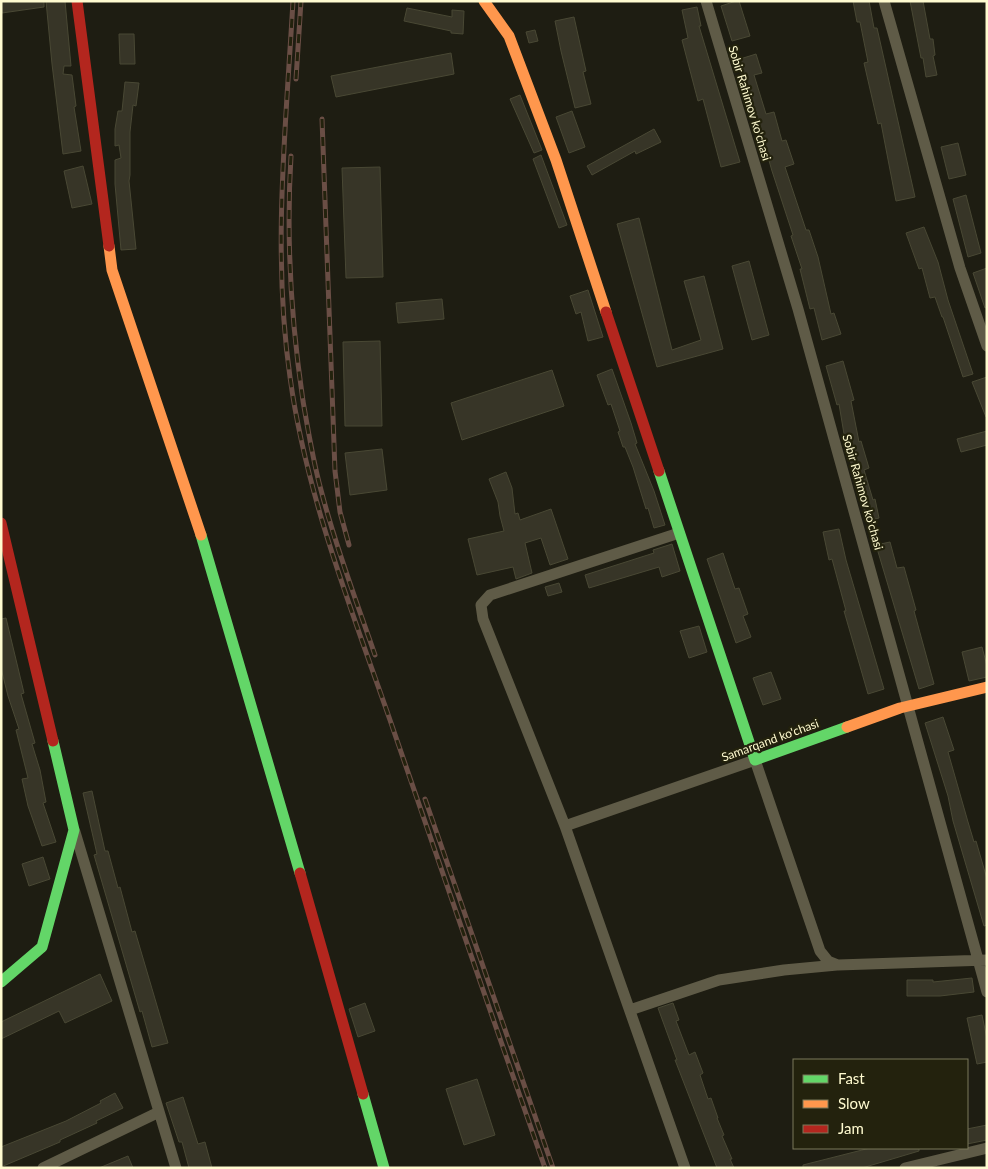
<svg xmlns="http://www.w3.org/2000/svg" width="988" height="1169" viewBox="0 0 988 1169" font-family="Lato,sans-serif">
<style>
.building{fill:#373527;stroke:#494834}
.lines{fill:none;stroke-linecap:round;stroke-linejoin:round}
.street{stroke:#5f5b47;stroke-width:11}
.fast{stroke:#63d668;stroke-width:11}
.slow{stroke:#ff974d;stroke-width:11}
.jam{stroke:#b3261e;stroke-width:11}
.rail-casing{stroke:#6a4e45;stroke-width:5}
.rail{stroke:#23220d;stroke-width:3;stroke-dasharray:9;stroke-linecap:butt}
.labels{text-anchor:middle;dominant-baseline:central;stroke-width:4.5;stroke-linejoin:round;paint-order:stroke}
.street-label{font-size:12px;fill:#fffbd0;stroke:#23220d}
</style>
<rect width="100%" height="100%" fill="#1e1d12"/>
<path class="building" d="M1,1H44V7L2,13Z
M46,1H65L71,66H64L63,74L72,75L76,106L74,107L81,151L63,154L52,64Z
M736,1H739L750,36L732,41L721,6Z
M853,1H869L874,28H877L884,59L915,197L896,201L881,123L878,124L864,63L868,62L860,22H857Z
M910,1H923L930,39H933L935,55L933,56L937,75L926,77L923,58H921Z
M697,7L701,26H699L740,162L721,167L703,99L698,101L682,40L688,38L682,10Z
M407,8L452,17V10L464,11L463,34L451,33V31L404,21Z
M574,17L586,71L583,72L591,104L575,108L561,51L555,21Z
M535,30L538,41L529,43L526,32Z
M119,34H134L135,64H120Z
M451,53L454,74L336,97L331,76Z
M756,54L762,73L754,75L766,114L774,112L782,141L786,140L794,164L785,167L806,230H809L818,257L831,314L834,313L841,334L822,340L814,308L810,309L800,269H802L791,236L793,235L772,171L745,78L743,79L737,60Z
M125,82L139,83L136,106L133,105L130,132V175L129,181L136,249L121,250L115,184V160L121,158L119,145L115,146V129L118,111H122Z
M520,95L542,150L534,153L510,99Z
M572,111L585,147L569,153L556,117Z
M654,129L661,142L636,154L635,151L592,175L587,166Z
M958,143L966,175L949,179L941,147Z
M541,155L567,225L559,228L533,159Z
M83,166L92,204L72,208L64,171Z
M380,167L383,277L346,278L342,168Z
M966,195L981,253L968,257L953,199Z
M639,218L672,350L701,340L684,281L704,276L723,349L657,367L617,224Z
M924,227L938,262L948,300L973,374L963,377L943,317H942L935,297L930,298L922,268L919,269L906,233Z
M749,261L769,335L752,340L732,266Z
M987,268V307L985,308L973,273Z
M588,290L603,337L588,341L581,312L576,314L570,296Z
M442,299L444,319L398,323L396,303Z
M380,341L382,426H345L343,342Z
M843,361L854,400L851,401L859,442L861,441L869,468L864,470L873,500L875,499L879,518L867,521L855,472L854,473L846,446L839,404L837,405L826,366Z
M612,369L631,423L637,443L635,444L654,491L665,525L654,528L648,508L646,509L633,467L625,447H623L618,432L620,431L611,404L608,405L597,375Z
M552,370L564,406L462,440L451,403Z
M987,377V417H986L972,382Z
M987,431V445L961,452L957,439Z
M382,449L387,490L350,495L345,453Z
M506,472L512,488L515,514L518,513L520,520L551,509L568,559L550,565L541,538L525,543L532,573L516,579L513,567L477,575L468,539L504,531L500,516L498,502L489,479Z
M839,529L846,560L884,689L868,694L844,611H846L832,559L829,560L823,532Z
M890,542L897,568L904,567L916,610L914,611L934,684L919,689L876,545Z
M672,544L680,571L662,577L659,567L589,588L585,575L654,553L653,550Z
M723,553L735,589L739,588L748,614L743,616L751,637L736,643L707,559Z
M559,583L562,592L548,596L545,587Z
M6,618L24,693L21,694L35,743L32,744L40,770L46,802L43,803L56,842L42,846L28,806L22,779L28,778L16,730L19,729L8,696L1,668V619Z
M699,626L707,652L689,658L680,631Z
M982,647L987,666V677L969,681L962,652Z
M771,672L781,699L763,705L753,678Z
M943,717L954,750L948,752L968,822L974,842L976,841L987,879V925L984,926L953,821L948,796L925,723Z
M92,791L105,851H108L118,888L120,887L132,932L135,931L168,1043L152,1047L142,1011L140,1012L94,855L97,854L83,793Z
M43,857L50,879L29,886L22,864Z
M100,974L112,1001L65,1023L59,1011L1,1039V1022Z
M972,978L974,992L940,996H907V980H933V982Z
M365,1003L375,1031L358,1037L349,1009Z
M673,1003L679,1020L676,1021L689,1055L695,1052L703,1073L700,1075L708,1099L711,1098L718,1118H717L724,1135L722,1136L732,1159H730L734,1168H717L675,1060H677L658,1008Z
M982,1015L987,1039V1062L977,1064L967,1018Z
M477,1079L495,1135L464,1145L446,1089Z
M115,1093L123,1108L96,1121L97,1123L60,1140V1142L1,1167V1147L66,1121L101,1103L100,1101Z
M183,1097L198,1144L205,1142L212,1168H189L182,1142H179L166,1103Z
M987,1125V1140L967,1144V1129Z
M870,1148H919V1151L862,1168H803V1165Z
M128,1156L133,1168H99Z"/>
<g class="lines">
<path class="street" d="M706,1L798,309L987,992
M884,1L960,268L987,346
M679,533L490,595L481,605L483,619L565,826L685,1168
M565,826L755,760L820,951L828,961L838,965L987,960
M75,832L176,1168
M630,1010L719,980L784,970L837,965
M43,1168L159,1112
M905,1168L987,1148"/>
<path class="fast" d="M659,471L755,760L847,727
M201,535L300,873
M1,982L42,947L74,830L53,741
M363,1094L384,1168"/>
<path class="slow" d="M484,1L509,36L556,160L606,312
M109,246L112,270L201,535
M847,727L900,708L987,687"/>
<path class="jam" d="M77,1L109,246
M606,312L659,471
M1,523L53,741
M300,873L363,1094"/>
<g class="rail-casing">
<path id="rail" d="M293,1C286,126 272,252 290,377C306,495 351,608 390,720C441,869 493,1019 545,1168
M296,79L301,1
M322,119L335,471L340,512L349,545
M291,156C286,238 291,320 303,401C308,430 313,461 321,490C335,545 356,600 375,655
M425,799L553,1168"/>
</g>
<use href="#rail" class="rail"/>
</g>
<g class="labels">
<g class="street-label">
<text transform="translate(750 103) rotate(73)">Sobir Rahimov ko'chasi</text>
<text transform="translate(863 492) rotate(74)">Sobir Rahimov ko'chasi</text>
<text transform="translate(770 740) rotate(-20)">Samarqand ko'chasi</text>
</g>
</g>
<rect width="988" height="1169" fill="none" stroke="#fffbd0" stroke-width="5"/>
<rect x="793" y="1059" width="175" height="90" fill="#23220d" stroke="#7b795b"/>
<rect x="803" y="1075" width="25" height="8" fill="#63d668" stroke="#7b795b"/>
<text x="838" y="1084" font-size="15" fill="#fffbd0">Fast</text>
<rect x="803" y="1100" width="25" height="8" fill="#ff974d" stroke="#7b795b"/>
<text x="838" y="1109" font-size="15" fill="#fffbd0">Slow</text>
<rect x="803" y="1125" width="25" height="8" fill="#b3261e" stroke="#7b795b"/>
<text x="838" y="1134" font-size="15" fill="#fffbd0">Jam</text>
</svg>
